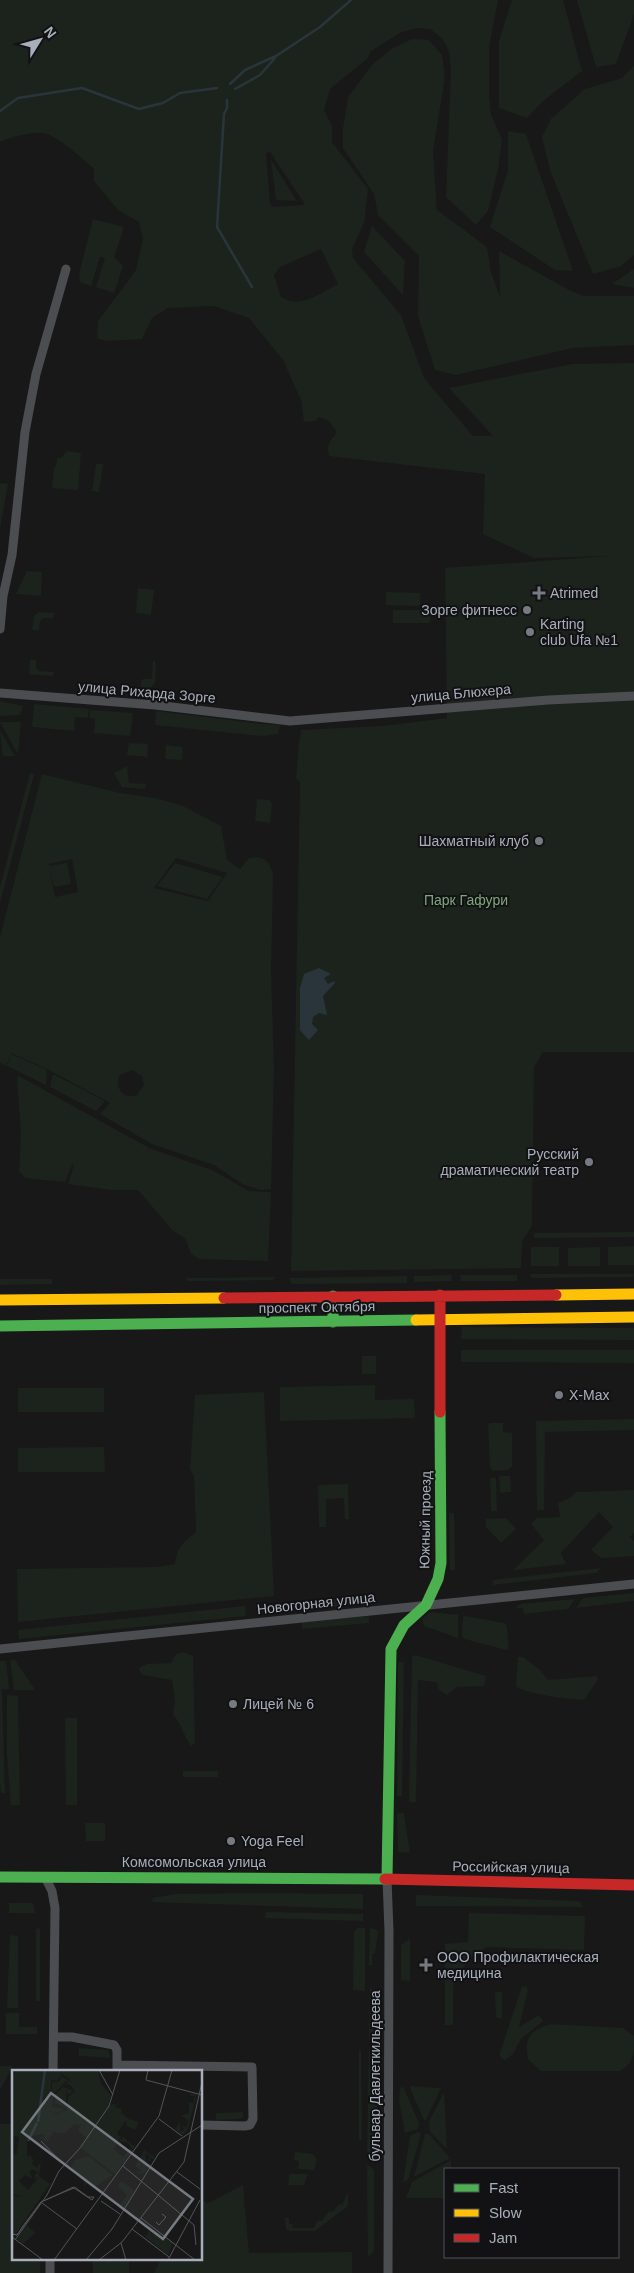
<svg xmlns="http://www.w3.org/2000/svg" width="634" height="2273" viewBox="0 0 634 2273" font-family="Arial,sans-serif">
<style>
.green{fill:#1b231c;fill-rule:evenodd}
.water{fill:#29353b}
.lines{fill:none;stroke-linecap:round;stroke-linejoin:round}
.stream{stroke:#29353b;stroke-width:2.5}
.street{stroke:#4b4d51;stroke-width:9}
.fast{stroke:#4caf50;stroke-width:11}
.slow{stroke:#ffc107;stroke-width:11}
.jam{stroke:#c62828;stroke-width:11}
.poi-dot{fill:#767a81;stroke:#121214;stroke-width:2}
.labels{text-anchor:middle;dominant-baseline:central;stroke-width:4;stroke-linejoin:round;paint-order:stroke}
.poi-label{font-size:14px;fill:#a8afba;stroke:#121214;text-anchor:start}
.street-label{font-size:14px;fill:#a8afba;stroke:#121214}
.park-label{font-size:14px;fill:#7ea77d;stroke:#121214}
.inset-river{fill:none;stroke:#29353b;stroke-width:2.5}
.inset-road{fill:none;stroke:#525459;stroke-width:1}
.view{fill:#767a81;fill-opacity:0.15;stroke:#767a81;stroke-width:2.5}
.inset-edge{fill:none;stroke:#a8afba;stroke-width:2.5}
</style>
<rect width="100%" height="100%" fill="#181818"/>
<path class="green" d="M0,0H498L489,47V95L491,114L502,140L498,169L488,211L476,225L446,197L451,70L449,51L442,38L430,29L416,28L400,33L371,51L367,59L330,89L324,110L332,126V142L368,189L364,223L352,249L353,258L401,315L424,378L473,436H493L449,388L572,364L634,363V1052H543L534,1067L532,1226L522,1241L521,1268L291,1271L300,782L296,779L299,739H300L301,730L383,726L447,718L445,568L609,556L534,558L483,534L485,474L329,456C327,447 328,442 335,436L336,431L328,420L319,417L315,421L304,422L301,400L283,360L249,318L214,306L168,308L152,318L142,339L106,341L97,338L98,321L136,270L143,238L139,222L118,210L94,181V169C83,159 57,135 43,133C30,132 12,137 0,142ZM270,152L304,203L303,205L272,207L270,203L266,153ZM321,249L338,284C319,294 301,309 281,297L274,275L280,267Z
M512,0H563L582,71L542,102L527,118L499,108V41Z
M577,0H634V14L616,64L596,67Z
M412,39L429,40L442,55L445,77L433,151L437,210L487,247L491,272L500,297L499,251L571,291L584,296H634V345L573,348L456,375L435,370L418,316L419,256L378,215L374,194L343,148V129L348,97L372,65L391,49Z
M634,66V255L621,266L593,274L551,173L542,137L551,119L585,89L622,78Z
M508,131L526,134L573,271L555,270L490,227L508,170Z
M271,160L297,201L276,200Z
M93,219L124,227L114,257L123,266L114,293L96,287L105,258L100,257L91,286L80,282L79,274Z
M372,226L405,261L403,295L364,252Z
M634,269V288L612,284Z
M67,451L81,453L78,490L52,488L54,467H56L57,458H61Z
M96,464H103L99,492L92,491Z
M0,483L8,484L0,529Z
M27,571L42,572L41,596L16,594Z
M138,588L154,590L151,615L136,613Z
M386,592L420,593V606L386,605Z
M393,610H430V623H393Z
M39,612L54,613L53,618H43L40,621L39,630H32L34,616Z
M30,660H36V667L39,671L54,672L53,676L29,674Z
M153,660L156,663L155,683L150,688L141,687V681L143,679H152Z
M0,701L23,706L20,715L0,716Z
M34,704L89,709L88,718L75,717L74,731L32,727Z
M90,710L133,713L130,736L94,733L95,719L90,718Z
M156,711L262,724L280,725L278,734L262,736L155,725Z
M0,722H21L18,754Z
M0,731L15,756H3Z
M129,743L148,744L147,757L127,755Z
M166,745L183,747L182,760L165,759Z
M127,766L129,783L146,784L145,789L122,787L114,773Z
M30,773L34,775L0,903V887Z
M42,774L120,793L155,798L183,806L221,826L227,860L240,869L249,858C264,855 269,861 273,874L271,971L274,1069L271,1189L261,1190L244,1185L214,1165L152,1144L100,1114L110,1103L49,1070L11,1053L6,1066L0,1062V937ZM176,858L227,873L208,901L154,888ZM72,859L78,892L55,897L50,872L54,887L71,884L67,863L49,866V864ZM132,1070L142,1076L144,1085L137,1095C123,1100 114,1088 120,1075Z
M257,799L270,800L272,804L270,823L255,821Z
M175,863L223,877L207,899L157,886Z
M11,1054L47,1070L46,1085L7,1066Z
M53,1074L105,1101L96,1111L50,1087Z
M19,1076L131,1138L128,1148L131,1138L148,1147V1152L149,1148L212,1170L249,1191L271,1192L268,1261L199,1259L191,1254L185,1238L173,1231L138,1190H111L68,1184L74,1165H72L65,1182L25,1178L19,1171L21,1134L17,1078Z
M634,1232V1237L534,1238V1233Z
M634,1246V1265H608V1247Z
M559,1247V1266H531V1247Z
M600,1247V1266H568V1248Z
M530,1274H634L633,1277L532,1278Z
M451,1275L452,1281L414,1282V1276Z
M460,1275H517V1281H461Z
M407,1276V1283L292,1284L289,1278Z
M275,1277L273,1280L187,1281L186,1278Z
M0,1279H52V1284L0,1285Z
M462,1327L634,1328V1340L461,1339Z
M461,1350H634V1363L461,1362Z
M362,1356H376V1374H362Z
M375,1385V1400L414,1399L415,1418L280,1421V1387Z
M18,1388H104V1412H18Z
M264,1392L274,1596L18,1622L17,1569L156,1567L175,1564C178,1545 182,1544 196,1532L194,1476L190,1469L195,1395Z
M634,1419V1430L545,1432L544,1510H537L536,1421Z
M490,1423H503V1432L512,1433V1466L508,1470L493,1471L490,1467L488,1425Z
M104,1447L105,1472H18V1448Z
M499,1476H510L511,1492L500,1493Z
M490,1478H496L497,1511H491Z
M348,1484L349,1519H345L344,1498L326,1499V1527H319L318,1485Z
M634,1490V1533L630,1537L634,1541V1556L601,1558L591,1550L613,1527L599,1512L561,1553L566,1564L513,1570L544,1540L531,1524L537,1518L560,1517L558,1503L570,1498L577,1492Z
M449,1513H454L455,1570H450Z
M506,1518L516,1529L501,1543L486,1527V1519Z
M601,1568L596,1573L493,1585V1580Z
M634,1593V1601L576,1608L583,1598Z
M358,1597L359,1605L256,1614V1606Z
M575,1599L568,1609L524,1614L523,1608H517V1606L521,1604Z
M245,1606L246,1616L19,1639L18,1630Z
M430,1612L458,1615V1638L424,1626L422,1619Z
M369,1616V1623L302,1629V1622Z
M465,1616L504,1623L507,1626L509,1649L506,1650L465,1639L462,1636L463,1617Z
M183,1652L193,1656L195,1743L191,1746C183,1735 181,1722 173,1715L175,1702L172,1680L143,1675L139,1670L140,1667L147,1664L171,1663L176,1654Z
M415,1655L486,1676L484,1686L457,1687L447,1695L439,1690L437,1682L418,1680L416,1802H409L412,1657Z
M518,1657H523L539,1669L548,1680L597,1676L598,1679L584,1700C569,1699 527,1695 516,1686Z
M10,1660H15L35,1690H14Z
M0,1661H6L9,1689L2,1690L5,1793H1L0,1782Z
M398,1662H404L402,1796H397Z
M7,1695L18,1696L20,1805H11L7,1756Z
M65,1718H77V1805H66Z
M183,1771H218V1777H183Z
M397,1813H404L410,1853L398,1852Z
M85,1823H105V1841H86Z
M254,1893L363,1894V1909L152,1902L153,1898L175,1894Z
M416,1895L578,1901L581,1903L582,1907L416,1906Z
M9,1903H31L34,1905L35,1913H9Z
M266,1912L363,1914V1921L265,1918Z
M469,1913L585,1916L584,1950L487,1947L471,1957L459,1973L453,1987V2025H445V1944L468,1942Z
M40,1928V2001H36V1929Z
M358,1928H365V1991L353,1990L354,1932Z
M370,1928L375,1929L378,1932L375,1953L372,1954V1965H369Z
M10,1935L18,1936V2008H7Z
M410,1939V1981L401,1980V1945Z
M522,1986L527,1987L528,1990L519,2027L539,2015L543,2021L521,2039L513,2054L505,2060L500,2057V2053Z
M370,1988L375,1992L378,2007L377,2036L369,2040Z
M497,1992H502V2019L496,2017L495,1994Z
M6,2013H19V2027H37V2034H6Z
M551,2024L623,2028L634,2036C634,2055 634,2063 620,2071H541L528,2059C524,2037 530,2030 551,2024Z
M79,2048L108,2050L111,2058L79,2056Z
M359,2050L361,2051L362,2140H359Z
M369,2050L377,2056V2147L374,2153L367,2154Z
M0,2066H13L0,2090Z
M403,2086L419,2123L418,2129L405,2133L399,2100L400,2089Z
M409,2086L441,2088L426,2120H424Z
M444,2092L447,2149L430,2132L429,2122Z
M243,2112V2117L240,2119L216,2120V2113Z
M0,2124H14V2259H40V2273H0Z
M418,2132L421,2134L408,2180L403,2182L410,2136Z
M425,2134H429L450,2158L414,2177Z
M295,2152L313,2154L317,2160L314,2170L298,2169L299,2161L294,2160Z
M451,2160V2169H445V2198H406L412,2182Z
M367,2166H370L374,2170V2251L368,2257Z
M289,2174H308L304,2185H288Z
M243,2185L249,2253L352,2252V2273H154L161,2259H201V2200L208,2203Z
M348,2192V2206L315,2231H289L286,2229L285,2218H289V2224H292L293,2228H314L317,2221H322L329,2211L333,2212L339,2204L342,2205Z
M93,2259H129V2273H93Z"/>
<path class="water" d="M319,968L331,974L324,978L328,984L334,981L335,983L323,996L327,1015L319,1013L313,1017L312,1024L318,1030L309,1040L300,1030V988L304,974Z"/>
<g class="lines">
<path class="stream" d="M230,84L245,70L276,56L320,27L351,0
M235,89L260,75L275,58
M227,100V108L224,114L217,227L252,287
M0,111L18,98L82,88L139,109L163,103L180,93L217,88"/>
<path class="street" d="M0,629L3,596L12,555L25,432L36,374L66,269
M0,693L155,705L290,721L548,700L634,696
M0,1649L634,1584
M45,1877L52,1891L55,1908L53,2072
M387,1879L389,1931L388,2273
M54,2037H72L114,2045L117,2050V2072
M117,2065L252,2067L253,2119L250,2125L245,2126L201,2125
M50,2259V2273"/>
<path class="fast" d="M333,1296V1322
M0,1326L416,1320
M0,1877L385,1879
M387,1879L391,1649L404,1625L426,1605L438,1579L441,1563L440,1412"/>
<path class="slow" d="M556,1295L634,1294
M0,1300L224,1298
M416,1320L634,1317"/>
<path class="jam" d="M440,1295V1412
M224,1298L556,1295
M385,1879L634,1885"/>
</g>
<g class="poi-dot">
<path d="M536.5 585.5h5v5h5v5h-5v5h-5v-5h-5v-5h5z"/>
<circle cx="527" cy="610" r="5"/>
<circle cx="530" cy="632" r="5"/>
<circle cx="539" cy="841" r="5"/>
<circle cx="589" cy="1162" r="5"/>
<circle cx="559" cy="1395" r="5"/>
<circle cx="233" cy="1704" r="5"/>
<circle cx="231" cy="1841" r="5"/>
<path d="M423.5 1957.5h5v5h5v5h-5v5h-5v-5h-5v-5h5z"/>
</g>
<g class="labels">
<g class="poi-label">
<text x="550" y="593">Atrimed</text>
<text x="517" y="610" text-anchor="end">Зорге фитнесс</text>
<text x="540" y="624">Karting<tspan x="540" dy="16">club Ufa №1</tspan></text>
<text x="529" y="841" text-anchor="end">Шахматный клуб</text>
<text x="579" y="1154" text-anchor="end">Русский<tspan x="579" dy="16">драматический театр</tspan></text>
<text x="569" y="1395">X-Max</text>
<text x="243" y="1704">Лицей № 6</text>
<text x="241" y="1841">Yoga Feel</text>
<text x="437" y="1957">ООО Профилактическая<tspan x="437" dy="16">медицина</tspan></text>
</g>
<g class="street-label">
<text transform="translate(147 692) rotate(5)">улица Рихарда Зорге</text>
<text transform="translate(461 693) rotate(-5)">улица Блюхера</text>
<text transform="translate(317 1307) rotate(-1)">проспект Октября</text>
<text transform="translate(425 1520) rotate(-89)">Южный проезд</text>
<text transform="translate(316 1603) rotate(-6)">Новогорная улица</text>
<text x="194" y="1862">Комсомольская улица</text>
<text transform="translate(511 1867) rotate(1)">Российская улица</text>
<text transform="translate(375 2076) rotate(-90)">бульвар Давлеткильдеева</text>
</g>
<g class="park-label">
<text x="466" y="900">Парк Гафури</text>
</g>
</g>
<g transform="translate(12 2070)">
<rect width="190" height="190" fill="#181818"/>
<path d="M5,0H86L89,14L99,26L96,35L104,34L103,37L110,39L109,43L117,49L127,52L123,60L114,55L115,51L112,52L105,64L109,67L101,79L111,87L118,79L112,88L118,79L121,80L116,73L107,71L111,67L123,77L103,104L69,78L75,68L66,61L69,55L62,54L53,63L41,62L35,72L28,67L33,68L31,64L20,66L15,70V87L18,85L22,91L19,93L25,98L29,90L27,106L38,114L3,165L0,164V126L12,127L0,124V87L5,83L7,67L0,66V6ZM48,3L56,8L60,13L50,6L46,12H40V21L43,23L54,11L57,15L54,13L52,15H58L63,21L56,27L55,40L43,45L37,39L43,44L53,39L40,37L41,29L34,27L35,33L32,29L35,26L42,28L39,19V10L45,11L50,5ZM20,99L27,103L23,104V109L27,107L16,120L7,111L13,105L21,109L17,102ZM51,17L62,21L56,25L54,20V38L43,33V25ZM179,23L185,25L176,58L171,65L163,59L168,52V62L173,59L169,56L175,57L176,50L169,46L177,43V32L181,33L183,26H178ZM132,80L142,87L145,83L139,92L141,89L138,87V91L136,90L138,85L133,84L135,95L139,93L132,104L129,101L130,105L121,98L127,102L130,100L123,96ZM76,86L101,105L84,116L77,112L71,117L73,113L59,97L63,90ZM109,111L122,120L113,138L108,135L115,125L106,116ZM15,155L23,163L11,174L5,169ZM140,157L139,165L142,160L161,172L156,185L133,167Z" fill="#1b231c" fill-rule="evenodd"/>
<path class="inset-river" d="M26,52L33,0M16,71L25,53"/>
<path class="inset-road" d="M87,0L101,25M136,0L134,10L190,25M147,49L170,66M29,71L52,95M111,96L182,155L184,175M165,102L188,119M91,124L127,150M89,131L108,144M30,133L65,159M129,148L183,190M144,152L147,155L154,147L150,144M120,159L157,187M0,164L5,165L11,156L29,132L47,124L59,118L62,117L64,118L76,127H82L80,130L62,118L47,124L29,132L5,165L0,164M0,167L31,190M3,170L35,125L47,101L68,78L97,36L108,0M109,173L114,190M42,190L147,46L160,0M74,190L100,159L147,83L190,55M87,190L110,172L172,92L190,12M156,190L188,130"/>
<path class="view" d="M39,23L181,129L151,169L10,62Z"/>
<rect width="190" height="190" class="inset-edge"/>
</g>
<rect x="444" y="2168" width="175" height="90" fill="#121214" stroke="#4e5156"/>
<rect x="454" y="2184" width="25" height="8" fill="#4caf50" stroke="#4e5156"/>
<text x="489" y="2193" font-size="15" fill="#a8afba">Fast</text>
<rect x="454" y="2209" width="25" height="8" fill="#ffc107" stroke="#4e5156"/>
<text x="489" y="2218" font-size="15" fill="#a8afba">Slow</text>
<rect x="454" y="2234" width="25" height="8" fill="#c62828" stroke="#4e5156"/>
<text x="489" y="2243" font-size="15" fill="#a8afba">Jam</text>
<g transform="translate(40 40) rotate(53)" stroke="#121214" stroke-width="4" paint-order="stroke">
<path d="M0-4L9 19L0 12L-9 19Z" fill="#a8afba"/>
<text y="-8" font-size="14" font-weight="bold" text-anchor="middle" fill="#a8afba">N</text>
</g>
</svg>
